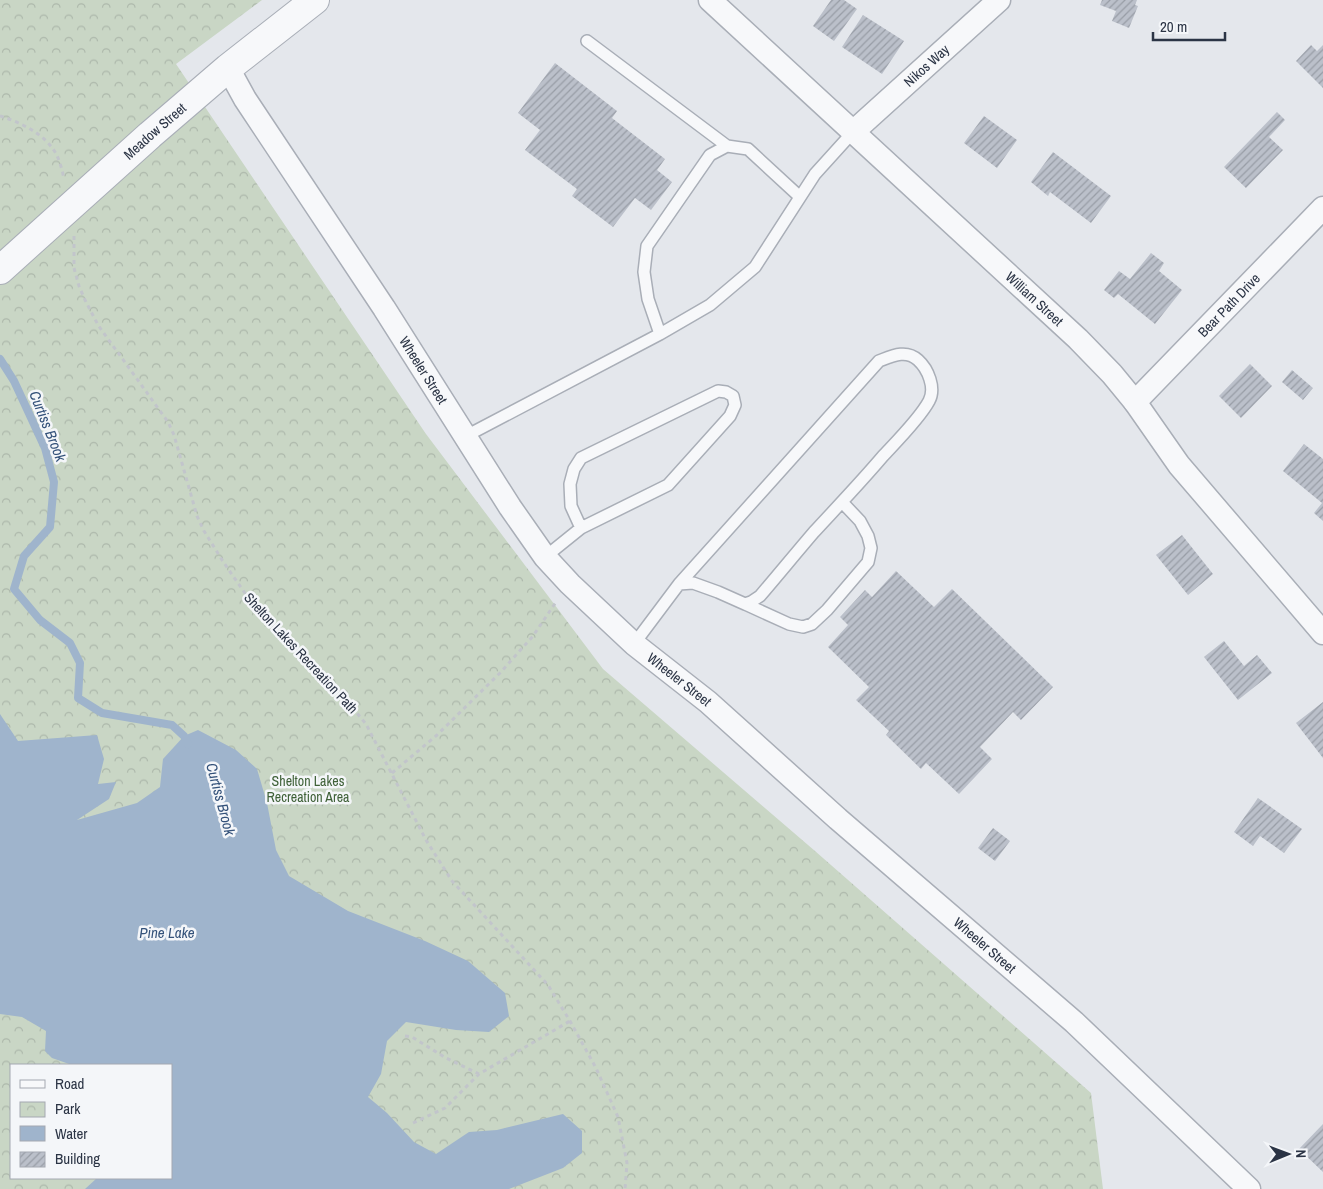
<svg xmlns="http://www.w3.org/2000/svg" width="1323" height="1189" viewBox="0 0 1323 1189" font-family="'Archivo Narrow',sans-serif">
<style>
.park{fill:url(#park-crowns);fill-rule:evenodd}
.water{fill:#9fb4cc}
.lines{fill:none;stroke-linecap:round;stroke-linejoin:round}
.stream{stroke:#9fb4cc;stroke-width:8}
.building{fill:url(#building-hatch)}
.service-casing{stroke:#a9aeb7;stroke-width:14}
.minor-casing{stroke:#a9aeb7;stroke-width:25}
.tertiary-casing{stroke:#a9aeb7;stroke-width:30}
.path{stroke:#c2c5cb;stroke-width:3;stroke-dasharray:4 4;stroke-linecap:butt}
.service{stroke:#f7f8fa;stroke-width:11}
.minor{stroke:#f7f8fa;stroke-width:22}
.tertiary{stroke:#f7f8fa;stroke-width:28}
.labels{text-anchor:middle;dominant-baseline:central;stroke-width:5;stroke-linejoin:round;paint-order:stroke}
.street-label{font-size:14px;fill:#2b3445;stroke:#f4f6f9}
.park-label{font-size:14px;fill:#3f6138;stroke:#f4f6f9}
.water-label{font-size:15px;font-style:italic;fill:#34527a;stroke:#f4f6f9}
</style>
<defs>
<pattern id="park-crowns" width="20" height="18" patternUnits="userSpaceOnUse" patternTransform="scale(1.25)"><rect width="20" height="18" fill="#c9d6c5"/><path d="M2 6a3 3 0 1 1 6 0M12 15a3 3 0 1 1 6 0" fill="none" stroke="#adb8ab"/></pattern>
<pattern id="building-hatch" width="6" height="6" patternUnits="userSpaceOnUse" patternTransform="scale(1.25)"><rect width="6" height="6" fill="#bbc0ca"/><path d="M-1 1l2-2M0 6l6-6M5 7l2-2" fill="none" stroke="#989da6"/></pattern>
</defs>
<rect width="100%" height="100%" fill="#e4e7ec"/>
<path class="park" d="M0,0H262L176,64L426,434L603,669L815,851L1091,1093L1103,1189H0ZM11,1065H171V1178H11Z"/>
<path class="water" d="M0,714L18,741L97,735L104,759L98,784L116,782L109,799L77,820L137,803L160,787L163,759L184,736L198,730L236,750L257,769L267,803L276,850L289,876L348,911L425,941L468,961L505,993L509,1016L489,1032L456,1030L406,1022L387,1041L381,1074L368,1097L387,1113L414,1142L436,1154L469,1132L497,1130L563,1114L582,1131V1153L563,1168L509,1189H85L97,1178H171V1065H72L52,1058L45,1051L46,1031L22,1017L0,1014Z"/>
<g class="lines">
<path class="stream" d="M0,359L14,381L45,448L54,482L50,527L24,556L14,589L40,620L70,643L80,663L78,698L102,713L172,725L184,736L188,744"/>
</g>
<path class="building" d="M831,0H844L857,9L834,41L813,26Z
M1102,0H1137L1135,5L1138,6L1129,28L1112,21L1116,11L1100,5Z
M863,15L904,41L882,74L842,47Z
M1311,45L1317,51L1323,45V88L1296,61Z
M555,63L617,111L612,118L665,159L657,170L672,182L651,210L635,198L613,227L572,196L577,189L525,150L540,130L518,113Z
M1277,112L1285,120L1269,137L1283,150L1246,188L1224,167Z
M984,116L1017,140L997,168L964,143Z
M1053,152L1111,196L1091,223L1050,192L1048,196L1031,182Z
M1151,253L1164,263L1159,271L1182,290L1155,324L1118,294L1114,298L1104,290L1119,271L1130,279Z
M1250,364L1272,386L1241,418L1219,396Z
M1292,370L1313,388L1303,400L1282,382Z
M1304,444L1323,459V521L1314,513L1322,503L1283,471Z
M1182,535L1213,574L1188,595L1156,555Z
M896,571L934,607L952,589L1053,687L1021,720L1013,712L980,747L992,759L959,794L926,763L921,769L886,735L889,731L856,700L869,687L828,647L848,625L840,617L865,590L872,597Z
M1224,641L1244,666L1257,655L1272,673L1238,700L1204,657Z
M1323,702V758L1296,723Z
M1258,798L1302,829L1284,853L1260,836L1253,846L1234,832Z
M993,828L1010,841L995,861L978,848Z
M1323,1124V1172L1299,1149Z"/>
<g class="lines">
<g class="service-casing">
<path id="service" d="M587,41L727,146
M660,334L648,299L644,272L647,246L710,155L727,146L748,149L800,197
M466,436L660,334L710,305L755,267L815,174L853,132
M545,557L581,528L668,485L730,416L735,405L733,396L726,392L718,391L581,458L574,469L570,484L571,506L581,528
M745,604L789,624L803,627L812,624L827,610L868,562L871,548L868,536L860,521L842,502
M634,644L679,584L879,361C892,356 906,349 918,360C928,369 936,388 929,401C920,418 897,441 883,456C861,482 837,507 814,532C796,553 778,575 760,596L751,602L745,604L718,592L693,583L679,584"/>
</g>
<g class="minor-casing">
<g id="minor">
<path id="s1" d="M710,0L1078,339L1112,374L1135,402L1179,465L1323,633"/>
<path id="s2" d="M228,68L245,99L384,308L510,507L545,557L570,584L634,644L708,702L838,819L1074,1022L1249,1189"/>
<path id="s3" d="M853,132L999,0"/>
<path id="s4" d="M1135,402L1323,208"/>
</g>
</g>
<g class="tertiary-casing">
<g id="tertiary">
<path id="s5" d="M0,270L150,135L228,68L315,0"/>
</g>
</g>
<path class="path" d="M0,116C19,122 41,132 53,149C59,157 62,169 64,179
M74,236V268L79,286L85,300L98,325L168,422L174,435L197,516L204,531L224,563L249,599L333,684L366,724L426,840L452,881L548,985L570,1021L596,1068L618,1117L627,1163L625,1189
M392,773L437,735L501,672L533,636L556,602
M405,1036L412,1037L446,1058L479,1074
M413,1123L445,1108L479,1074L570,1021"/>
<use href="#service" class="service"/>
<use href="#minor" class="minor"/>
<use href="#tertiary" class="tertiary"/>
</g>
<g class="labels">
<g class="street-label">
<text stroke="none"><textPath href="#s3" startOffset="99">Nikos Way</textPath></text>
<text stroke="none"><textPath href="#s5" startOffset="208">Meadow Street</textPath></text>
<text stroke="none"><textPath href="#s1" startOffset="441">William Street</textPath></text>
<text stroke="none"><textPath href="#s4" startOffset="135">Bear Path Drive</textPath></text>
<text stroke="none"><textPath href="#s2" startOffset="360">Wheeler Street</textPath></text>
<text transform="translate(301 653) rotate(47)">Shelton Lakes Recreation Path</text>
<text stroke="none"><textPath href="#s2" startOffset="765">Wheeler Street</textPath></text>
<text stroke="none"><textPath href="#s2" startOffset="1170">Wheeler Street</textPath></text>
</g>
<g class="park-label">
<text x="308" y="781">Shelton Lakes<tspan x="308" dy="16">Recreation Area</tspan></text>
</g>
<g class="water-label">
<text transform="translate(48 426) rotate(68)">Curtiss Brook</text>
<text transform="translate(221 799) rotate(75)">Curtiss Brook</text>
<text x="167" y="932">Pine Lake</text>
</g>
</g>
<rect x="10" y="1064" width="162" height="115" fill="#f4f6f9" stroke="#a4a8b1"/>
<rect x="20" y="1080" width="25" height="8" fill="#f7f8fa" stroke="#a4a8b1"/>
<text x="55" y="1089" font-size="15" fill="#2b3445">Road</text>
<rect x="20" y="1102" width="25" height="15" fill="url(#park-crowns)" stroke="#a4a8b1"/>
<text x="55" y="1114" font-size="15" fill="#2b3445">Park</text>
<rect x="20" y="1126" width="25" height="15" fill="#9fb4cc" stroke="#a4a8b1"/>
<text x="55" y="1139" font-size="15" fill="#2b3445">Water</text>
<rect x="20" y="1152" width="25" height="15" fill="url(#building-hatch)" stroke="#a4a8b1"/>
<text x="55" y="1164" font-size="15" fill="#2b3445">Building</text>
<g transform="translate(1288 1154) rotate(89)" stroke="#f4f6f9" stroke-width="4" paint-order="stroke">
<path d="M0-4L9 19L0 12L-9 19Z" fill="#2b3445"/>
<text y="-8" font-size="14" font-weight="bold" text-anchor="middle" fill="#2b3445">N</text>
</g>
<path d="M1153 32v8h72v-8" fill="none" stroke="#2b3445" stroke-width="2.5"/>
<text x="1160" y="32" font-size="15" fill="#2b3445" stroke="#f4f6f9" stroke-width="4" paint-order="stroke">20 m</text>
</svg>
